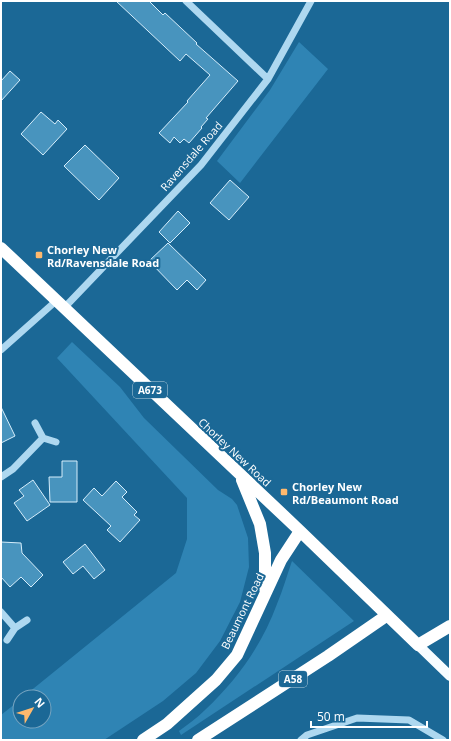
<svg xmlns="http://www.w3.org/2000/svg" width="451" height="741" viewBox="0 0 451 741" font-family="'Open Sans',sans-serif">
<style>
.green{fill:#2f84b4}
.building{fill:#4894be;stroke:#d5edfb}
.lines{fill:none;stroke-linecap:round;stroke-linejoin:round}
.minor{stroke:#aed8f0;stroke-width:7}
.major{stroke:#f7fcff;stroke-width:10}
.highway{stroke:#fff;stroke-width:12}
.poi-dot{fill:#ffb96d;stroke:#1b6896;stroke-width:1.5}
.labels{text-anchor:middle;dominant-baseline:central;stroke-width:4;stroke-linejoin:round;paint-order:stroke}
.shield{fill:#1b6896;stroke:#bbd2e0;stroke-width:1}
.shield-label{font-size:10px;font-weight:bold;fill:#fff}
.street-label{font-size:11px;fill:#fff;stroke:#1b6896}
.poi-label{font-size:11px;font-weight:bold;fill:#fff;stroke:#1b6896;text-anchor:start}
</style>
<rect width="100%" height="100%" fill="#1b6896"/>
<path class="green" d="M299,42L328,69L240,183L217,161L270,90Z
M72,342L120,387L144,418L218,490L232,499L237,505L248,538L249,567L240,602L220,641L196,673L163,701L104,740H1V715L20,700V721H44V697H23L176,573L187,539V498L57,358Z
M292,561L354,621L181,735L179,731C188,724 197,718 205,710C237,680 262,645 277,604C283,590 287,575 292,561Z"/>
<path class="building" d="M116,1H149L163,15L165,13L197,43L196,44L238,81L206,118L208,119L201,127L202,128L189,143L184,139L180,143L174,137L170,143L159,133L188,102L187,101L210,75L186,54L180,61Z
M10,71L20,80L1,101V81Z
M41,112L55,124L58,120L67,129L43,155L21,134Z
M85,145L119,178L99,200L64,166Z
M230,180L249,197L229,220L210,203Z
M178,211L190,223L170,243L159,232Z
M168,243L206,280L197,290L187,280L177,290L149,261Z
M1,407L15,436L1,443Z
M62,461H77V502H50L49,477H62Z
M33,480L50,505L27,521L14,503L24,496L19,490Z
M116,481L127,492L122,497L137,512L134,515L140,520L120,542L107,530L111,526L83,500L94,488L102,496Z
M1,542L21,543L22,553L43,575L31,587L21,577L10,587L1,577Z
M85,544L105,570L94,579L83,566L73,574L63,562Z"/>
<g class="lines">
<path class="minor" d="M186,1L268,79
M64,308L201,165L268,79L311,1
M1,350L56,301
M35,423L43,438L56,442
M1,477L13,469L43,438
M1,612L15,628
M7,640L15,628L27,620
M301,740L307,735L357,718L409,720L443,740"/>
<path class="major" d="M418,645L450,676"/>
<path class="highway" d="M1,248L300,531L418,645L450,626
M242,480L260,524L265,553V589
M143,740L167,724L216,680L237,655L281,560L300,531
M198,740L328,656L386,616"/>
</g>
<g class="poi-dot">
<rect x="35" y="251" width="8" height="8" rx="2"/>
<rect x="280" y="488" width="8" height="8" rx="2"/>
</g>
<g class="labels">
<g class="shield">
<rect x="133" y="382" width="34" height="16" rx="3"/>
<rect x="279" y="671" width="28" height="16" rx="3"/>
</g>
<g class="shield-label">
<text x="150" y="390">A673</text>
<text x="293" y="679">A58</text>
</g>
<g class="street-label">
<text transform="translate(191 156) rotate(-49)">Ravensdale Road</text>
<text transform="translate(235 452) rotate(43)">Chorley New Road</text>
<text transform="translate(242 611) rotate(-64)">Beaumont Road</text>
</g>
<g class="poi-label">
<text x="47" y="249">Chorley New<tspan x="47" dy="13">Rd/Ravensdale Road</tspan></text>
<text x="292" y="486">Chorley New<tspan x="292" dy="13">Rd/Beaumont Road</tspan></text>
</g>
</g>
<rect width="451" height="741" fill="none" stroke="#ffffff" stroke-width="4"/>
<g transform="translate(32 709) rotate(51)"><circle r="19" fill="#1b6896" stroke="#76a4c0"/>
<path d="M0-3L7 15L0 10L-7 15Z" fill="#ffb96d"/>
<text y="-6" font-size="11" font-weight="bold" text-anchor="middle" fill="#ffffff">N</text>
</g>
<path d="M311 721v6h116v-6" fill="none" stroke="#ffffff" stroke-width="2"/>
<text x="317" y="721" font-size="12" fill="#ffffff" stroke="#1b6896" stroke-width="3" paint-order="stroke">50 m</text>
</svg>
